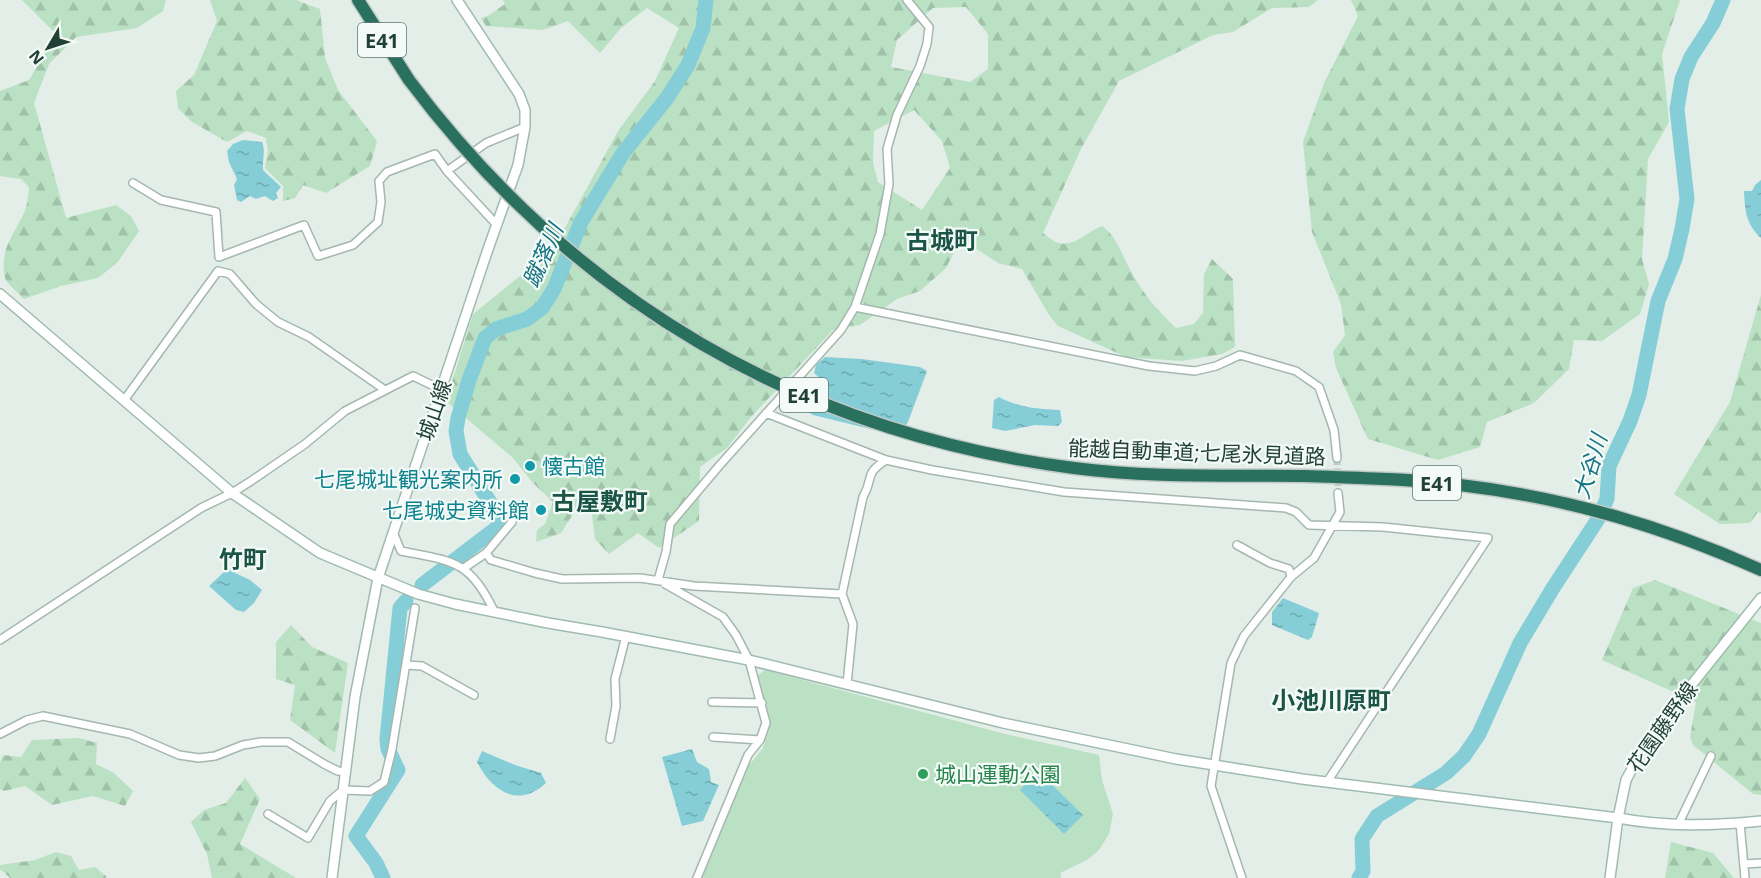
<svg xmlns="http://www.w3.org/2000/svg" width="1761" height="878" viewBox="0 0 1761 878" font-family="'Open Sans','Noto Sans JP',sans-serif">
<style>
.forest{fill:url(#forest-firs);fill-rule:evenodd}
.garden{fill:#bae1c3}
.water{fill:url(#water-ripples)}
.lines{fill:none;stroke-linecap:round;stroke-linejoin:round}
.river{stroke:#86ced7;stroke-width:15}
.street-tunnel{stroke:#bccbc5;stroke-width:7;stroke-dasharray:7 3.5;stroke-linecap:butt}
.street-casing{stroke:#a5b7af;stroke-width:10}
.secondary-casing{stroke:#a0bbb0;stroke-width:12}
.highway-casing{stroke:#c1cac7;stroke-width:15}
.street{stroke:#fff;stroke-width:7}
.secondary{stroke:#fff;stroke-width:9}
.highway{stroke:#2a705f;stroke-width:12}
.highway-bridge-casing{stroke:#c1cac7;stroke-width:15;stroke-linecap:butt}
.highway-bridge{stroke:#2a705f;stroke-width:12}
.culture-dot{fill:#0f9aa8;stroke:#f4faf7;stroke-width:2}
.leisure-dot{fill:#2e9e5b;stroke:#f4faf7;stroke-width:2}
.labels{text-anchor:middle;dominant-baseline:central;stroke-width:4.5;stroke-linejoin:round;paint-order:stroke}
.shield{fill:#f4faf7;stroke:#607871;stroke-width:1.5}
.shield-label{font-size:20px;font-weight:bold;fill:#214137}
.street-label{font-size:21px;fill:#214137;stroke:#f4faf7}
.culture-label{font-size:21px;fill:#0d838f;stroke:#f4faf7;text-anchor:end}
.leisure-label{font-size:21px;fill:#27864d;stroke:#f4faf7;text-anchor:start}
.water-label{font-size:22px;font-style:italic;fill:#157482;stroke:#f4faf7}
.quarter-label{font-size:24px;font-weight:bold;fill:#1b5545;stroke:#f4faf7}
</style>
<defs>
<pattern id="forest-firs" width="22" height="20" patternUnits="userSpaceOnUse" patternTransform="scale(1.5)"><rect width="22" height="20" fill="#bae1c3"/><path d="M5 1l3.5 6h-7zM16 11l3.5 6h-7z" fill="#a0c2a8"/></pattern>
<pattern id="water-ripples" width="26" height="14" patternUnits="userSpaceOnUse" patternTransform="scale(1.5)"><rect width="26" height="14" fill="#86ced7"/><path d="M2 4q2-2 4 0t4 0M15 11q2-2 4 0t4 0" fill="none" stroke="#6da9af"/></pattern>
</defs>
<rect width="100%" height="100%" fill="#e3eee8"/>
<path class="forest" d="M22,0H166L163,11L137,28L76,37L49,64L34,103L66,218L116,205L131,216L139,231L117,263L98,278L61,286L24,299C18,293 9,286 5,278C0,252 10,240 21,219C27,209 28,199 29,187L21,179L0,176V91L29,80L56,34Z
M210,0H296L320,9L325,58L338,90L377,141L370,166L326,193L303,185L295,198L283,201V186L265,168L268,151L266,138L247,131L227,142L192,122L178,108L176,91L194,75L217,21Z
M503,0H1318L1309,7L1272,8L1233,32L1213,35L1119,81L1081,149L1043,233C1047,236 1054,242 1059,243C1075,247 1088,231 1102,226C1118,237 1122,257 1132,273C1144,295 1158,311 1176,328L1194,324L1203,313L1204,274L1212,259L1233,279L1235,347L1222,354L1182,361L1126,357L1058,326L1049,315L1022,269L998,263L969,244L955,250L946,268L920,291L897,299L860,325L833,330L751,417L727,448L700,467L699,521L659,548L638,533L609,554L595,539L592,514L577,508L561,533L536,542L537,530L545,524L553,502L532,482L513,458L446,401L473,314L540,260L565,228L618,131L655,81L679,28L647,8L621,28L600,53L568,21L543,30L486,26L481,18L488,16L505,4ZM966,7L988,34V69L970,82L891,67L897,40L933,8ZM914,110L942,141L950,168L922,210L878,182L873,162L874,131Z
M1351,0H1680L1662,54L1669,122L1648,159L1642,259L1649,284L1640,314L1602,341L1574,340L1569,369L1534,403L1487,422L1480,447L1438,460L1368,439L1336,368L1333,352L1345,335L1341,304L1312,232L1303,142L1324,83L1358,16Z
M1761,295V513L1758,512L1750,523L1720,524L1674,494L1730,402Z
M1655,580L1761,623V795L1753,794L1693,745L1690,737L1696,702L1602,660L1633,588Z
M291,625L312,647L348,663L335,753L290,720L295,685L276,679V642Z
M79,738L97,743L96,764L114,773L133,791L125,806L93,796L52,805L25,786L4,791L0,789V763L3,755L21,757L32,740Z
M245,778L260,799L240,844L296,878H212L207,854L191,822L204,810L226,803Z
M1671,842L1713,853L1734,878H1665Z
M56,852L71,856L79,870L95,867L106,876V878H10L0,869V865L35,860Z"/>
<path class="garden" d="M765,670L1005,734L1099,755L1102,780L1113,814L1109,834L1099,850L1087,860L1060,873L1061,878H702L746,769L763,748L770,726L757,676Z"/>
<path class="water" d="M243,140L262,142C266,152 262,159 263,170L281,187L276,193L278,198L273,201L265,196L256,199L250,196L241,202L237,200L234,185L237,179L229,162L227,151L233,144Z
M1761,180V238C1746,224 1745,211 1744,191H1752L1755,185Z
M825,357L862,359L920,367L927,371L908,422L899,436L813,415L802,408L809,389L820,388L822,380L814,373L816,365Z
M999,397C1020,408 1038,409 1060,410L1062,422L1058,426L1035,425L1005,431L992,428L994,400Z
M229,570L250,580L262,590L254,603L244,612L236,610L209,586L225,571Z
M1283,598L1319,613L1312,637L1308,640L1272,625V612Z
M692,749L697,762L709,769L711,782L719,785L703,821L682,826L662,757Z
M482,751L515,765L541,773L546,783C518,809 492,791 477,762Z
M1038,771L1083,815L1064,834L1020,790Z"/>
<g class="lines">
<path class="river" d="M422,585L498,527V520L494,509L460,454L456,431L458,418L469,380L485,338L496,329L527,319L542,308L554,289L581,222L623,153L667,98L688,65L703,28L706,0
M383,878L376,863L356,836L398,770L388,749L387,739L400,608L406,601
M1359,878L1363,871L1362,839L1377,816L1446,773L1464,756L1479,734L1520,643L1553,588L1598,519L1607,499L1609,466L1630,421L1639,395L1658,301L1675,259L1682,229L1687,199L1677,109L1682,79L1691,57L1713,23L1723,0"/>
<path class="street-tunnel" d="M1337,458L1338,493"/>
<g class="street-casing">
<path id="street" d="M447,171L497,225
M133,183L161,200L216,212L219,257L304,225L318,256L353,245L378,222L381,202L379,181L387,172L435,154L447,171L486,143L525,127
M855,307L1149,366L1195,371L1216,366L1240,355L1296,371L1319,387L1334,430L1337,458
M125,399L218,271L230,274L256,304L278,322L309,337L385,390
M766,413L886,460L932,470L1064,492L1286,508L1296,512L1309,525L1383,527L1488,538L1327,782
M393,532L401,551C452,561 470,560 494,611
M1237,545L1270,563L1289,569L1291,577
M486,553L512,522
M464,568L486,553L491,560L535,573L562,579L640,578L694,586L842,594L853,624L847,684
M658,580L666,552L670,524L719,466L841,330L855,307L880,234L889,184L887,149L897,115L920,66L927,44L929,27L907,0
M665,584L723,617L736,635L749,660L766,723L760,740L748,755L697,878
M842,594L863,497C875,476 863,475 886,460
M0,640L201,508L232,493L251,481L305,444L345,411L413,376L442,390
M406,665L422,666L474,695
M712,702L762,703
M0,734L27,720L43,716L130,734L179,755L199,758L215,756L243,745L261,742H288L324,764L338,771L346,772
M713,737L760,740
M610,739L616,706L615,679L626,636
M268,814L308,838L330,801L343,790L370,791L384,782L392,749L415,608
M1740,823L1745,878
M1678,825L1711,756
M1744,864L1761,863
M1242,878L1211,786L1231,663L1244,636L1291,577L1314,558L1340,512L1338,493"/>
</g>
<g class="secondary-casing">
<path id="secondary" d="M0,294L232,493L320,553L418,594L455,604L548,623L602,632L749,660L1003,723L1176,759L1302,779L1618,818C1667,827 1711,826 1761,821
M332,878L355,697L378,578L487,252L518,165L525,127V110L519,94L457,0
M1610,878L1618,818L1626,780L1644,747L1673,708L1761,598"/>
</g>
<g class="highway-casing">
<path id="highway" d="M358,0L409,80
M1305,476C1356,478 1408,478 1460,485C1568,498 1662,526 1761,570"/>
</g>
<use href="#street" class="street"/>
<use href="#secondary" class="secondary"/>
<use href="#highway" class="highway"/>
<g class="highway-bridge-casing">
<path id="highway-bridge" d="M409,80C574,300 800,433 1074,468C1150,478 1228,475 1305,476"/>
</g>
<use href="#highway-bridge" class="highway-bridge"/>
</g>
<g class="culture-dot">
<circle cx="530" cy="466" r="6"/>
<circle cx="515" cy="479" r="6"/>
<circle cx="541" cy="510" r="6"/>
</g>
<circle class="leisure-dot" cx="923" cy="774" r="6"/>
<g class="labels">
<g class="shield">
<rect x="358" y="23" width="48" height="34" rx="4.5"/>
<rect x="780" y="378" width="48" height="34" rx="4.5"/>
<rect x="1413" y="466" width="48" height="34" rx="4.5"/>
</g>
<g class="shield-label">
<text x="382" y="40">E41</text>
<text x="804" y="395">E41</text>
<text x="1437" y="483">E41</text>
</g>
<g class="street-label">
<text transform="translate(434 410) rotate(-71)">城山線</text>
<text transform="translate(1197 452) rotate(2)">能越自動車道;七尾氷見道路</text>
<text transform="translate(1662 727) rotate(-55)">花園藤野線</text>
</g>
<g class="culture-label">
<text x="542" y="466" text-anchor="start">懐古館</text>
<text x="503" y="479">七尾城址観光案内所</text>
<text x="529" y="510">七尾城史資料館</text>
</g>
<g class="leisure-label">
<text x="935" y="774">城山運動公園</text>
</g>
<g class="water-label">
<text transform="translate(542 255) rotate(-66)">蹴落川</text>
<text transform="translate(1589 466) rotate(-73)">大谷川</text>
</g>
<g class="quarter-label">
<text x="942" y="239">古城町</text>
<text x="600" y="500">古屋敷町</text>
<text x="243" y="558">竹町</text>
<text x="1331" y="699">小池川原町</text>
</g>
</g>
<g transform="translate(48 48) rotate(231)" stroke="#f4faf7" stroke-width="4.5" paint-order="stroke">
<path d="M0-4.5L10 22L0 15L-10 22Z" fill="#214137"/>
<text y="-9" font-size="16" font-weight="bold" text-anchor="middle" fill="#214137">N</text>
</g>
</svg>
